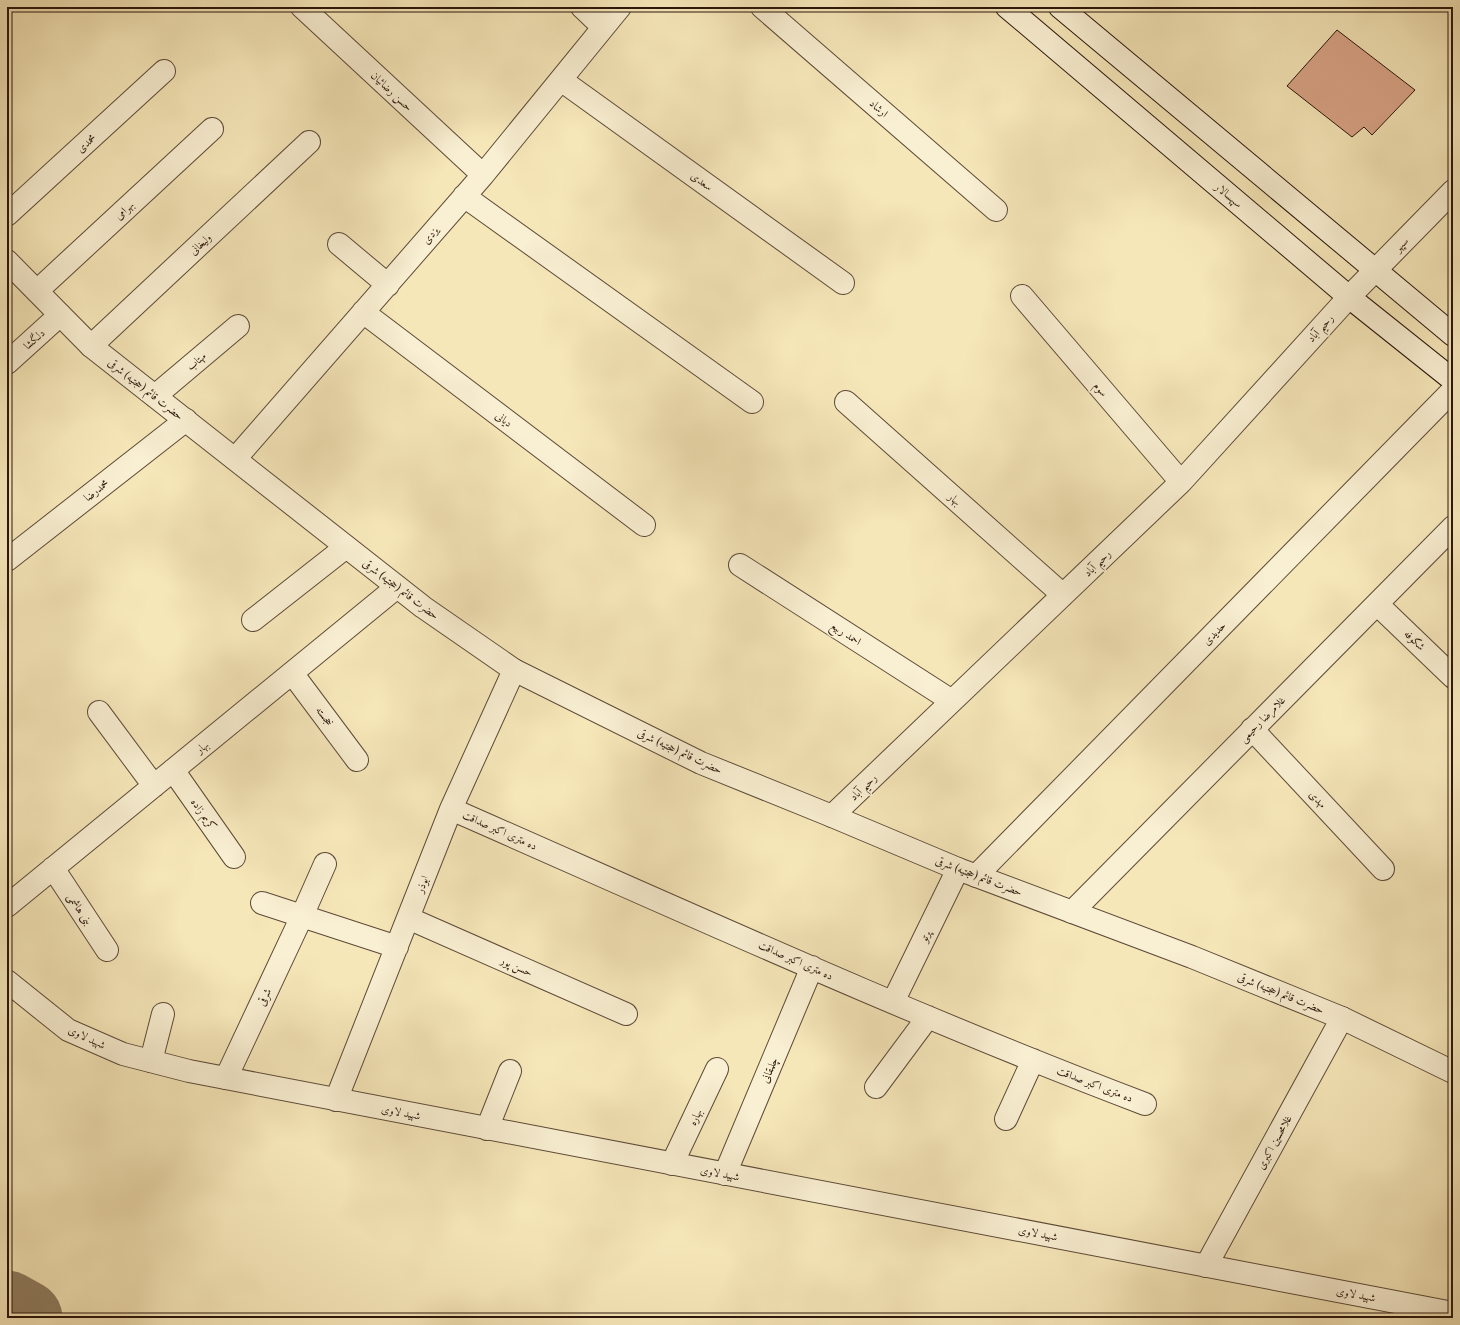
<svg xmlns="http://www.w3.org/2000/svg" width="1460" height="1325" viewBox="0 0 1460 1325" font-family="'Libre Caslon Text',Amiri,serif">
<style>
.lines{fill:none;stroke-linecap:round;stroke-linejoin:round}
.taxiway{stroke:#907e62;stroke-width:75}
.building{fill:#daa588;stroke:#2a160c}
.minor-casing{stroke:#5d4a37;stroke-width:24}
.tertiary-casing{stroke:#5d4a37;stroke-width:24}
.secondary-casing{stroke:#2a160c;stroke-width:24}
.minor{stroke:#f9efd2;stroke-width:22}
.tertiary{stroke:#f9efd2;stroke-width:22}
.secondary{stroke:#f9efd2;stroke-width:22}
.labels{text-anchor:middle;dominant-baseline:central;stroke-width:3;stroke-linejoin:round;paint-order:stroke}
.street-label{font-size:11px;fill:#2a160c;stroke:#f9efd2}
</style>
<rect width="100%" height="100%" fill="#f6e7b9"/>
<filter id="stains"><feTurbulence type="fractalNoise" baseFrequency=".005" numOctaves="4"/><feColorMatrix values="0 0 0 0 .2 0 0 0 0 .09 0 0 0 0 .02 0 0 0 .5 -.17"/></filter>
<radialGradient id="worn" r=".72"><stop offset=".6" stop-color="#630" stop-opacity="0"/><stop offset="1" stop-color="#630" stop-opacity=".3"/></radialGradient>
<g class="lines">
<path class="taxiway" d="M7,1308L25,1318"/>
</g>
<path class="building" d="M1337,30L1415,90L1372,135L1364,127L1352,137L1287,86Z"/>
<g class="lines">
<g class="minor-casing">
<path id="minor" d="M302,7L483,175
M582,7L603,27
M762,7L996,210
M561,80L843,283
M464,196L752,402
M7,215L164,71
M339,244L388,285
M37,291L212,129
M1022,296L1181,482
M363,312L644,525
M91,346L309,142
M7,363L60,315
M155,396L238,326
M846,402L1063,595
M235,459L483,175L620,7
M7,560L186,420
M740,565L952,701
M1377,604L1453,677
M253,620L346,547
M292,673L357,760
M99,712L154,786
M1252,729L1383,869
M173,770L234,857
M451,809C681,910 910,1015 1145,1104
M832,816L1181,482L1349,297L1453,191
M53,868L107,950
M976,876L1453,390
M262,903L397,947
M7,906L397,587
M1072,912L1453,527
M408,918L626,1014
M893,1002L958,869
M151,1061L163,1014
M226,1078L302,916L325,864
M876,1087L928,1017
M336,1100L451,809L514,670
M1006,1119L1033,1060
M487,1129L510,1071
M672,1164L717,1069
M725,1174L812,967
M1206,1266L1342,1018"/>
</g>
<g class="tertiary-casing">
<path id="tertiary" d="M7,261L91,346L423,607L514,670L701,763L832,816L958,869L1192,957L1342,1018L1453,1072
M7,981L68,1030L123,1054L189,1071L1453,1313"/>
</g>
<g class="secondary-casing">
<path id="secondary" d="M1007,7L1349,297L1453,380
M1060,7L1453,335"/>
</g>
<use href="#minor" class="minor"/>
<use href="#tertiary" class="tertiary"/>
<use href="#secondary" class="secondary"/>
</g>
<g class="labels">
<g class="street-label">
<text transform="translate(392 91) rotate(43)">حسن رضائیان</text>
<text transform="translate(879 108) rotate(41)">ارشاد</text>
<text transform="translate(86 143) rotate(-43)">محمدی</text>
<text transform="translate(702 181) rotate(36)">سعدی</text>
<text transform="translate(1229 195) rotate(40)">سپهسالار</text>
<text transform="translate(124 210) rotate(-43)">بهرامی</text>
<text transform="translate(430 235) rotate(-49)">یزدی</text>
<text transform="translate(200 244) rotate(-43)">ولیخانی</text>
<text transform="translate(1401 244) rotate(-45)">سپهر</text>
<text transform="translate(1320 328) rotate(-48)">رحیم آباد</text>
<text transform="translate(34 339) rotate(-42)">دلگشا</text>
<text transform="translate(196 361) rotate(-40)">مهتاب</text>
<text transform="translate(146 389) rotate(38)">حضرت قائم (حجتیه) شرقی</text>
<text transform="translate(1101 389) rotate(49)">سوم</text>
<text transform="translate(504 419) rotate(37)">دیانی</text>
<text transform="translate(96 490) rotate(-38)">محمدرضا</text>
<text transform="translate(955 499) rotate(42)">بهار</text>
<text transform="translate(1097 563) rotate(-44)">رحیم آباد</text>
<text transform="translate(401 589) rotate(37)">حضرت قائم (حجتیه) شرقی</text>
<text transform="translate(846 633) rotate(33)">احمد ربیع</text>
<text transform="translate(1214 633) rotate(-46)">حدیدی</text>
<text transform="translate(1415 640) rotate(44)">شکوفه</text>
<text transform="translate(325 716) rotate(53)">خجسته</text>
<text transform="translate(1262 719) rotate(-45)">غلامرضا رحیمی</text>
<text transform="translate(202 747) rotate(-39)">بهار</text>
<text transform="translate(680 751) rotate(25)">حضرت قائم (حجتیه) شرقی</text>
<text transform="translate(863 787) rotate(-44)">رحیم آباد</text>
<text transform="translate(1318 799) rotate(47)">مهدی</text>
<text transform="translate(204 814) rotate(55)">کریم زاده</text>
<text transform="translate(500 830) rotate(24)">ده متری اکبر صداقت</text>
<text transform="translate(979 876) rotate(21)">حضرت قائم (حجتیه) شرقی</text>
<text transform="translate(422 884) rotate(-69)">ابوذر</text>
<text transform="translate(80 909) rotate(57)">بنی هاشمی</text>
<text transform="translate(925 936) rotate(-64)">پرتو</text>
<text transform="translate(796 960) rotate(24)">ده متری اکبر صداقت</text>
<text transform="translate(517 966) rotate(24)">حسن پور</text>
<text transform="translate(1281 993) rotate(22)">حضرت قائم (حجتیه) شرقی</text>
<text transform="translate(264 997) rotate(-65)">شرقی</text>
<text transform="translate(87 1037) rotate(25)">شهید لاوی</text>
<text transform="translate(769 1070) rotate(-67)">چلمقانی</text>
<text transform="translate(1095 1084) rotate(21)">ده متری اکبر صداقت</text>
<text transform="translate(401 1112) rotate(11)">شهید لاوی</text>
<text transform="translate(695 1117) rotate(-65)">بهاره</text>
<text transform="translate(1274 1142) rotate(-61)">غلامحسین اکبری</text>
<text transform="translate(720 1173) rotate(11)">شهید لاوی</text>
<text transform="translate(1038 1233) rotate(11)">شهید لاوی</text>
<text transform="translate(1356 1294) rotate(11)">شهید لاوی</text>
</g>
</g>
<rect width="1460" height="1325" fill="none" stroke="#f6e7b9" stroke-width="24"/>
<rect x="8" y="8" width="1444" height="1309" fill="none" stroke="#2a160c" stroke-width="2"/>
<rect x="12" y="12" width="1436" height="1301" fill="none" stroke="#2a160c"/>
<rect width="100%" height="100%" filter="url(#stains)"/>
<rect width="100%" height="100%" fill="url(#worn)"/>
</svg>
